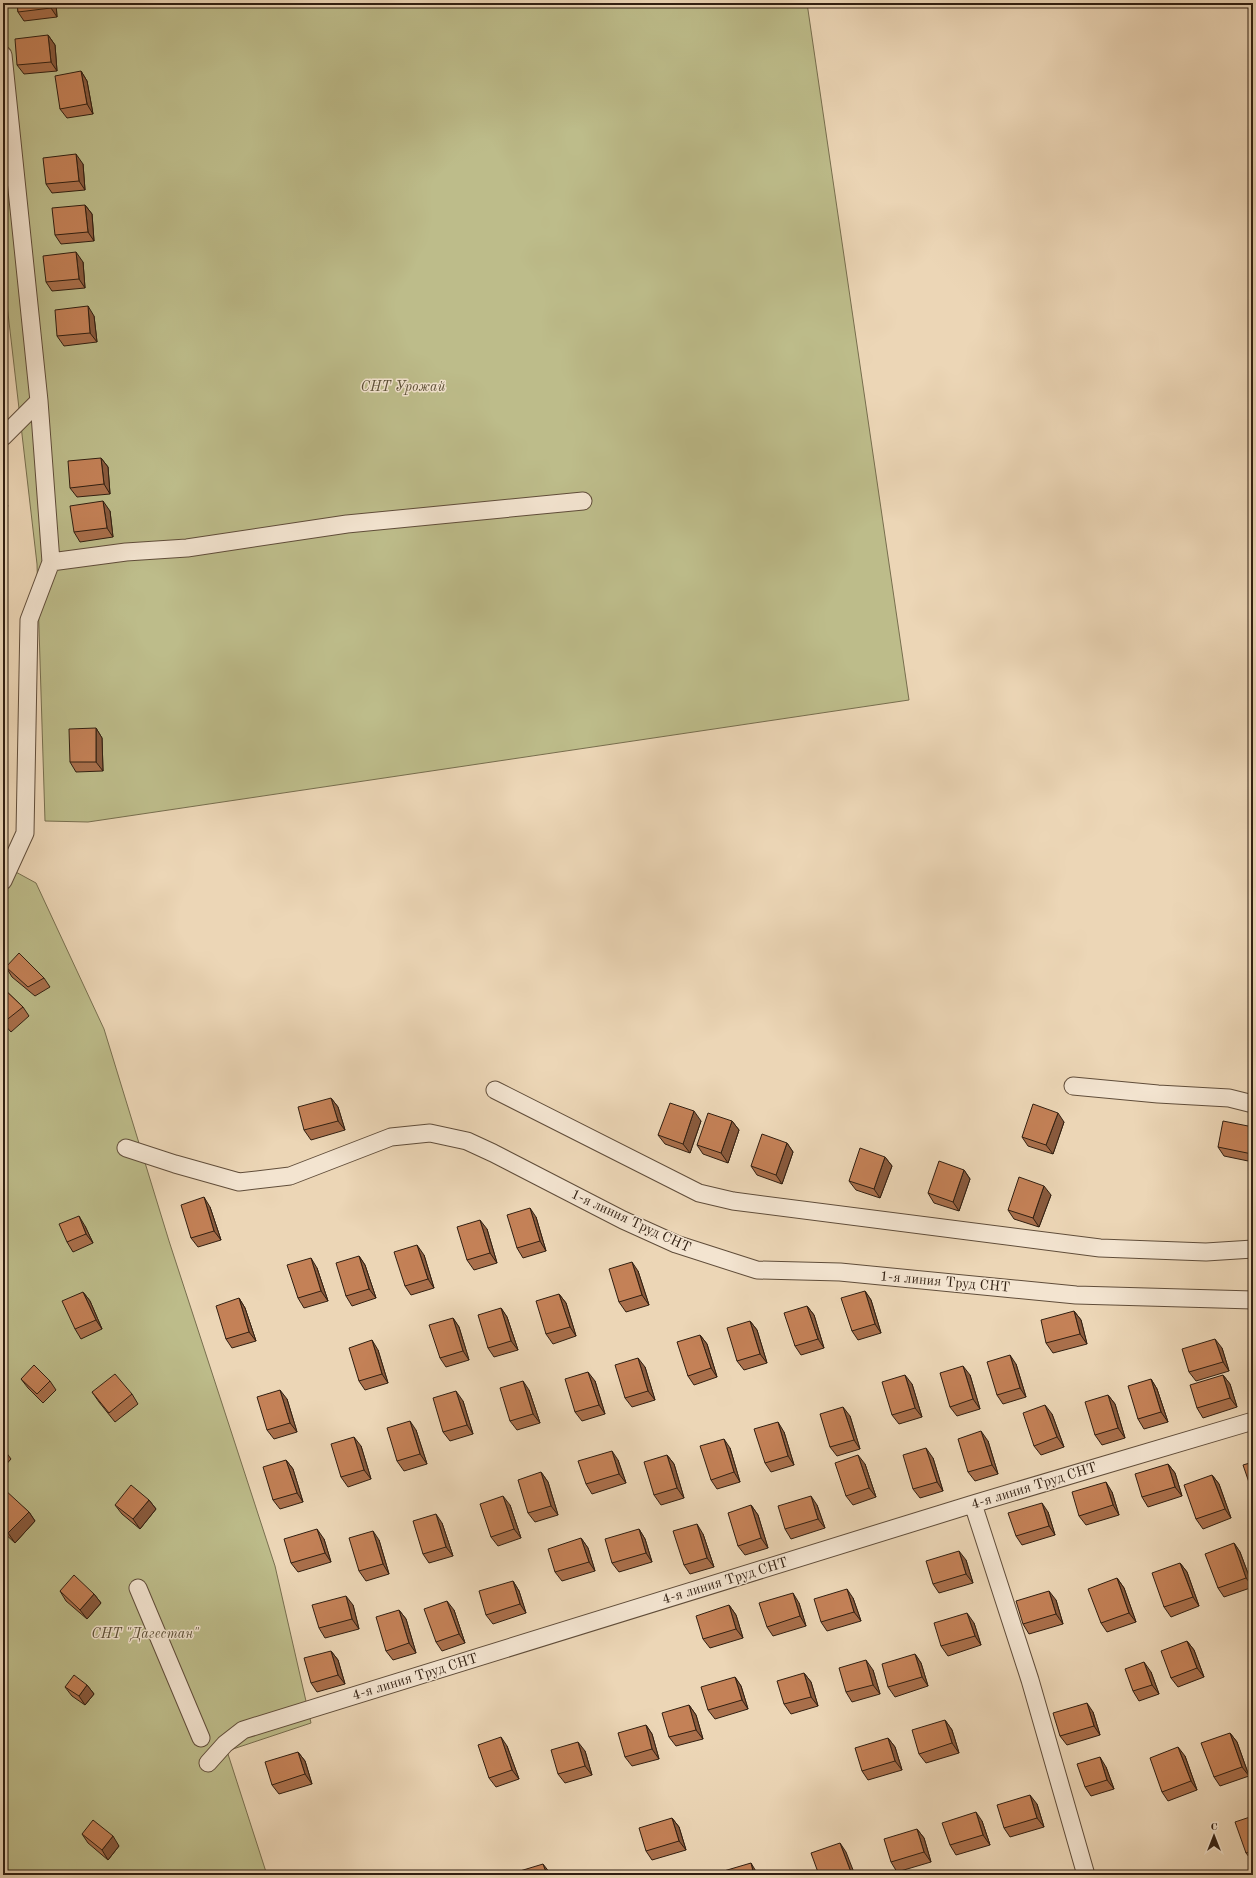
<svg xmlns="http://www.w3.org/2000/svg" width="1256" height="1878" viewBox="0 0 1256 1878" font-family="'Old Standard TT',serif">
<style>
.green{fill:#bdbc8a;stroke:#776e4e}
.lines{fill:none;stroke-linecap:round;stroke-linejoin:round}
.minor-casing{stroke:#604d3a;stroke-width:19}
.minor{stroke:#f3e4d0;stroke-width:17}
.wall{fill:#a96f4b;stroke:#311f11}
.shaded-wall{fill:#895a3d;stroke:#311f11}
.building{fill:#c48157;stroke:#311f11}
.labels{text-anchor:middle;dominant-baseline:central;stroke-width:3;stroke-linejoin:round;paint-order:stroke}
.park-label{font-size:14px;font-style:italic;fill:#5b4e35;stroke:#f3e4d0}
.street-label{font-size:14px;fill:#311f11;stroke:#f3e4d0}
</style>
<rect width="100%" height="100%" fill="#ecd6b6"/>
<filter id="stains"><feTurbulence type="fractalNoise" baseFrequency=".005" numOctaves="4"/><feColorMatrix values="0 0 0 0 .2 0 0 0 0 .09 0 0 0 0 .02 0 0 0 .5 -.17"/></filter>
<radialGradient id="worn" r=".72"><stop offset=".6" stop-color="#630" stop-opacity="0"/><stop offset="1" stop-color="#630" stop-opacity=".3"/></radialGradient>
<path class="green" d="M3,3H807L909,700L88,822L45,821L37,564L3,270Z
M3,865L36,883L104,1029L169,1241L275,1566L311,1723L227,1751L267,1875H3Z"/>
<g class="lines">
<g class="minor-casing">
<path id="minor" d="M3,55L39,401L51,562L29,620L25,833L3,881
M3,437L39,401
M51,562L126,552L187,548L347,524L583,501
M1073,1086L1158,1094L1229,1098L1253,1104
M495,1090L699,1193L733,1201L1100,1248L1206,1252L1253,1249
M126,1148L175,1164L239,1182L290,1176L391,1137L430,1133L467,1141L493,1153L623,1220L676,1244L757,1270L840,1272L1076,1295L1253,1300
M973,1504L1030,1680L1086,1875
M138,1588L201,1738
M208,1763L225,1744L243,1730L973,1504L1253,1421"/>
</g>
<use href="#minor" class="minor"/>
</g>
<path class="wall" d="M17,3H56L57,17L24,21L18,12Z
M48,35L55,45L57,71L24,74L17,65Z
M81,71L87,81L93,114L67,118L60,109Z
M83,164L85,190L52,193L46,184Z
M85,205L92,214L94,241L61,244L55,235Z
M83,262L85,288L52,291L46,282Z
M94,316L97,342L64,346L57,336Z
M101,458L108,467L110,494L77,497L70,488Z
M110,511L113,537L80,542L74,532Z
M96,728L102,738L103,771L76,772L70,762Z
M6,967L44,978L50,987L35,996L12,977Z
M3,988L23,1007L29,1016L11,1032L3,1023Z
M331,1098L338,1107L345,1130L311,1140L304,1130Z
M701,1121L690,1153L665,1144L658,1135Z
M732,1121L739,1130L728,1163L703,1154L697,1145Z
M1064,1122L1053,1154L1028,1146L1022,1137Z
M1253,1127V1162L1224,1156L1218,1147Z
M787,1143L793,1152L782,1184L757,1175L751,1166Z
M885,1157L892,1166L880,1198L856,1190L849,1181Z
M964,1170L970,1179L959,1211L934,1203L928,1193Z
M1051,1195L1039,1227L1014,1219L1008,1210Z
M210,1207L221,1240L198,1247L191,1238Z
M536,1217L546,1251L523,1258L517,1248Z
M85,1226L93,1243L73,1252L67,1242Z
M487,1229L497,1263L474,1270L467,1260Z
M424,1255L434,1288L411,1295L405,1286Z
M359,1256L365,1265L376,1298L352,1306L346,1296Z
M317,1268L328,1301L304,1308L298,1298Z
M638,1271L649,1305L626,1312L619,1302Z
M865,1291L871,1300L881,1333L858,1340L852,1331Z
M83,1292L90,1301L102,1329L81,1339L75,1329Z
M559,1294L566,1303L576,1336L553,1344L546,1334Z
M239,1298L245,1308L256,1341L232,1348L226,1339Z
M807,1306L814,1315L824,1348L801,1355L795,1346Z
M501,1308L507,1317L518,1350L494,1357L488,1348Z
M1074,1311L1081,1320L1087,1344L1053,1353L1046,1343Z
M453,1318L459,1327L469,1360L446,1367L440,1358Z
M750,1321L757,1330L767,1363L744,1370L737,1361Z
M700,1335L707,1344L717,1377L694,1385L688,1376Z
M1222,1348L1229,1371L1196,1381L1189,1372Z
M378,1350L388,1383L365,1390L359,1381Z
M1016,1364L1026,1397L1003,1404L997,1395Z
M645,1367L655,1400L632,1407L625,1398Z
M970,1375L980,1409L957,1416L950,1407Z
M1223,1375L1230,1384L1237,1407L1203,1418L1197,1408Z
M21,1379L50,1381L56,1390L43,1403L28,1388Z
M1151,1379L1157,1389L1168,1422L1144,1429L1138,1419Z
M595,1381L605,1414L582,1421L575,1412Z
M912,1384L922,1417L899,1424L892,1415Z
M529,1390L540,1423L517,1430L510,1421Z
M92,1392L132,1394L138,1404L115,1422L99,1402Z
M1108,1395L1115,1404L1125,1438L1102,1445L1095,1435Z
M287,1399L297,1432L274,1439L267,1430Z
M463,1401L473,1434L450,1441L443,1432Z
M1052,1414L1064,1447L1041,1455L1034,1446Z
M850,1416L860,1449L837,1456L830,1447Z
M416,1430L427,1464L404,1471L397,1461Z
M784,1432L794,1465L771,1472L765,1463Z
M988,1441L998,1474L975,1481L968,1472Z
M361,1446L371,1479L348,1487L341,1477Z
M3,1448L11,1459L3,1468Z
M730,1448L740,1482L717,1489L711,1480Z
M667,1455L674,1464L684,1498L661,1505L654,1495Z
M933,1458L943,1491L920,1498L913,1489Z
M286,1460L293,1469L303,1502L280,1509L273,1500Z
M618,1460L626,1483L592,1494L586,1484Z
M865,1464L876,1497L853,1505L846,1496Z
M1168,1464L1175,1473L1182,1496L1148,1507L1142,1497Z
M541,1472L548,1482L558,1515L535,1522L528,1513Z
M1212,1475L1219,1484L1231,1518L1203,1529L1196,1519Z
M3,1490L29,1512L35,1521L15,1543L3,1532Z
M1112,1492L1119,1515L1086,1525L1079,1516Z
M149,1500L156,1509L140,1529L122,1514L115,1505Z
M510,1505L521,1538L498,1546L491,1537Z
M751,1505L758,1515L768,1548L745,1555L738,1546Z
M817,1505L825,1528L791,1539L785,1529Z
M1048,1512L1055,1535L1022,1545L1016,1536Z
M442,1523L453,1556L429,1563L423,1554Z
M639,1529L645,1539L652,1562L619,1572L612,1563Z
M703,1534L714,1567L690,1574L684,1565Z
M581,1538L588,1548L595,1571L562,1581L555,1572Z
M324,1539L331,1562L298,1572L291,1563Z
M379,1540L389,1574L366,1581L359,1571Z
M1234,1543L1240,1552L1253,1587L1224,1597L1218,1588Z
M966,1560L973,1583L939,1593L933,1584Z
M1180,1563L1187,1572L1199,1606L1171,1617L1164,1607Z
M1117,1578L1124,1588L1136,1622L1107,1632L1101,1623Z
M513,1581L519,1591L526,1613L493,1624L486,1615Z
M60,1591L94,1594L101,1603L87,1619L66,1601Z
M853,1598L861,1621L827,1631L821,1622Z
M1056,1600L1063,1624L1029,1634L1023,1624Z
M799,1603L806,1626L773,1636L767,1627Z
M353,1605L359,1629L325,1638L319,1628Z
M729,1605L736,1615L743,1638L710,1648L703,1639Z
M399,1610L406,1619L416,1653L393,1660L386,1651Z
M454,1610L465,1643L442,1651L436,1642Z
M974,1623L981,1645L948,1656L941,1646Z
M1187,1641L1194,1650L1204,1677L1178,1687L1171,1678Z
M331,1651L338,1660L345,1684L317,1692L311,1683Z
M915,1654L921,1663L928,1686L895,1697L888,1687Z
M873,1670L880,1694L852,1702L846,1692Z
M1151,1672L1159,1694L1139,1701L1133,1691Z
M804,1673L811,1682L818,1706L791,1714L784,1704Z
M735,1677L741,1686L748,1709L715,1719L708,1710Z
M87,1685L94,1694L85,1705L72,1696L65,1687Z
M689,1705L696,1715L703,1739L676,1746L669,1737Z
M1093,1712L1100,1735L1067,1745L1060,1736Z
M945,1720L952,1730L959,1753L926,1763L919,1754Z
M646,1725L652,1734L659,1759L632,1766L625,1757Z
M1230,1733L1237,1742L1249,1776L1220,1786L1214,1777Z
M888,1738L895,1747L902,1770L868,1780L862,1771Z
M507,1746L519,1779L496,1787L489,1778Z
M585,1751L592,1775L565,1783L558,1774Z
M298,1752L305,1761L312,1784L279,1794L272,1785Z
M1185,1756L1197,1790L1168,1801L1162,1792Z
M1106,1767L1114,1789L1091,1796L1085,1787Z
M1037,1804L1044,1827L1010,1837L1004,1828Z
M1253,1816V1862L1246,1853Z
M672,1818L679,1827L686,1850L652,1860L646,1851Z
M982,1821L990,1845L956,1855L950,1845Z
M917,1829L924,1838L931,1862L897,1872L891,1862Z
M82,1834L119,1846L108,1860L88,1843Z"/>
<path class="shaded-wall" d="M50,3H56L57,17L51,8Z
M48,35L55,45L57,71L51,62Z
M81,71L87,81L93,114L87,104Z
M76,154L83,164L85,190L79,181Z
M85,205L92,214L94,241L88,232Z
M76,252L83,262L85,288L79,279Z
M88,306L94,316L97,342L90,333Z
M101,458L108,467L110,494L104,484Z
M3,499L8,506L3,512Z
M103,501L110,511L113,537L107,528Z
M96,728L102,738L103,771L96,762Z
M331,1098L338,1107L345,1130L338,1121Z
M694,1111L701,1121L690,1153L683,1144Z
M1058,1113L1064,1122L1053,1154L1046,1145Z
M732,1121L739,1130L728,1163L721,1153Z
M787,1143L793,1152L782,1184L776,1175Z
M885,1157L892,1166L880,1198L874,1189Z
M964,1170L970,1179L959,1211L953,1202Z
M1044,1186L1051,1195L1039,1227L1033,1218Z
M204,1197L210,1207L221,1240L214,1231Z
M530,1208L536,1217L546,1251L540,1241Z
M79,1216L85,1226L93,1243L86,1234Z
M480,1220L487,1229L497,1263L490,1253Z
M417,1245L424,1255L434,1288L428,1279Z
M359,1256L365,1265L376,1298L369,1289Z
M311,1258L317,1268L328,1301L321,1291Z
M632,1262L638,1271L649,1305L642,1295Z
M865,1291L871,1300L881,1333L875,1324Z
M83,1292L90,1301L102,1329L96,1320Z
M559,1294L566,1303L576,1336L570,1327Z
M239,1298L245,1308L256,1341L249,1332Z
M807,1306L814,1315L824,1348L818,1339Z
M501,1308L507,1317L518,1350L511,1341Z
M1074,1311L1081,1320L1087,1344L1080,1334Z
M453,1318L459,1327L469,1360L463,1351Z
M750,1321L757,1330L767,1363L760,1354Z
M700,1335L707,1344L717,1377L711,1368Z
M1215,1339L1222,1348L1229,1371L1223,1362Z
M372,1340L378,1350L388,1383L382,1374Z
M1010,1355L1016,1364L1026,1397L1020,1388Z
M638,1358L645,1367L655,1400L648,1391Z
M963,1366L970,1375L980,1409L973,1399Z
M588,1372L595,1381L605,1414L599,1405Z
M905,1375L912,1384L922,1417L915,1408Z
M1223,1375L1230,1384L1237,1407L1230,1398Z
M1151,1379L1157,1389L1168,1422L1161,1412Z
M523,1381L529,1390L540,1423L533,1414Z
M280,1390L287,1399L297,1432L290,1423Z
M456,1391L463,1401L473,1434L467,1425Z
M1108,1395L1115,1404L1125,1438L1118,1428Z
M1045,1405L1052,1414L1064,1447L1057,1437Z
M843,1407L850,1416L860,1449L854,1440Z
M410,1421L416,1430L427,1464L420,1454Z
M778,1422L784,1432L794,1465L788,1456Z
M981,1431L988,1441L998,1474L992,1465Z
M354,1437L361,1446L371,1479L364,1470Z
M724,1439L730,1448L740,1482L734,1472Z
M926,1448L933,1458L943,1491L937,1482Z
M612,1451L618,1460L626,1483L619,1474Z
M667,1455L674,1464L684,1498L677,1488Z
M858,1455L865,1464L876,1497L869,1488Z
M286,1460L293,1469L303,1502L297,1493Z
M1168,1464L1175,1473L1182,1496L1175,1487Z
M541,1472L548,1482L558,1515L551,1506Z
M1212,1475L1219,1484L1231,1518L1225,1509Z
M1106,1482L1112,1492L1119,1515L1113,1505Z
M503,1496L510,1505L521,1538L514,1529Z
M811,1496L817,1505L825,1528L818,1519Z
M149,1500L156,1509L140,1529L133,1519Z
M1042,1503L1048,1512L1055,1535L1049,1526Z
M751,1505L758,1515L768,1548L761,1538Z
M29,1512L35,1521L15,1543L8,1533Z
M436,1514L442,1523L453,1556L446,1547Z
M697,1524L703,1534L714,1567L707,1558Z
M317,1529L324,1539L331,1562L325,1553Z
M639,1529L645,1539L652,1562L646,1553Z
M373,1531L379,1540L389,1574L383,1564Z
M581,1538L588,1548L595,1571L589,1562Z
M1234,1543L1240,1552L1253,1587L1246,1578Z
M959,1551L966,1560L973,1583L966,1574Z
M1180,1563L1187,1572L1199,1606L1193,1597Z
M1117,1578L1124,1588L1136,1622L1129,1613Z
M513,1581L519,1591L526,1613L520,1604Z
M847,1589L853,1598L861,1621L854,1612Z
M1049,1591L1056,1600L1063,1624L1056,1614Z
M793,1593L799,1603L806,1626L800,1616Z
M94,1594L101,1603L87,1619L80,1610Z
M346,1596L353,1605L359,1629L352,1619Z
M447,1601L454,1610L465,1643L459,1634Z
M729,1605L736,1615L743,1638L736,1629Z
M399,1610L406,1619L416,1653L409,1643Z
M967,1613L974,1623L981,1645L975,1636Z
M1187,1641L1194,1650L1204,1677L1197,1668Z
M331,1651L338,1660L345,1684L338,1675Z
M915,1654L921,1663L928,1686L922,1677Z
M866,1660L873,1670L880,1694L873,1685Z
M1144,1662L1151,1672L1159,1694L1152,1685Z
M804,1673L811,1682L818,1706L811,1697Z
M735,1677L741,1686L748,1709L742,1700Z
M87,1685L94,1694L85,1705L79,1696Z
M3,1696L6,1701L3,1705Z
M1087,1703L1093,1712L1100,1735L1094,1726Z
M689,1705L696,1715L703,1739L696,1730Z
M945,1720L952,1730L959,1753L952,1743Z
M646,1725L652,1734L659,1759L652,1749Z
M1230,1733L1237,1742L1249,1776L1242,1767Z
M501,1737L507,1746L519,1779L512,1770Z
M888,1738L895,1747L902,1770L895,1761Z
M578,1742L585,1751L592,1775L585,1766Z
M1178,1747L1185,1756L1197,1790L1191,1781Z
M298,1752L305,1761L312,1784L305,1774Z
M1100,1757L1106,1767L1114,1789L1107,1780Z
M1030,1795L1037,1804L1044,1827L1037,1818Z
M976,1812L982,1821L990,1845L983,1835Z
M672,1818L679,1827L686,1850L679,1841Z
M917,1829L924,1838L931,1862L924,1852Z
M113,1836L119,1846L108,1860L102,1850Z
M840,1843L846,1852L855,1875H852Z
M751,1863L757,1873L758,1875H754Z
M543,1864L550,1873V1875H547Z"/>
<path class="building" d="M17,3H50L51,8L18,12Z
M48,35L51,62L17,65L15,39Z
M81,71L87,104L60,109L55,76Z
M76,154L79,181L46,184L43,158Z
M85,205L88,232L55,235L52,208Z
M76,252L79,279L46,282L43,256Z
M88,306L90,333L57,336L55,310Z
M101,458L104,484L70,488L68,461Z
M103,501L107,528L74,532L70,506Z
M96,728V762H70L69,729Z
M19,953L44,978L28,987L6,967Z
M3,988L23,1007L4,1022L3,1021Z
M331,1098L338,1121L304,1130L298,1107Z
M670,1103L694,1111L683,1144L658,1135Z
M1033,1104L1058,1113L1046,1145L1022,1137Z
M708,1113L732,1121L721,1153L697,1145Z
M1223,1121L1253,1127V1147L1252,1154L1218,1147Z
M762,1134L787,1143L776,1175L751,1166Z
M860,1148L885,1157L874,1189L849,1181Z
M939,1161L964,1170L953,1202L928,1193Z
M1019,1177L1044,1186L1033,1218L1008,1210Z
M204,1197L214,1231L191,1238L181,1205Z
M530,1208L540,1241L517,1248L507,1215Z
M79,1216L86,1234L67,1242L59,1224Z
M480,1220L490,1253L467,1260L457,1227Z
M417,1245L428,1279L405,1286L394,1252Z
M359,1256L369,1289L346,1296L336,1263Z
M311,1258L321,1291L298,1298L287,1265Z
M632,1262L642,1295L619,1302L609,1269Z
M865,1291L875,1324L852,1331L841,1298Z
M83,1292L96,1320L75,1329L62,1301Z
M559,1294L570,1327L546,1334L536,1301Z
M239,1298L249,1332L226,1339L216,1306Z
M807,1306L818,1339L795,1346L784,1313Z
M501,1308L511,1341L488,1348L478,1315Z
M1074,1311L1080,1334L1046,1343L1041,1320Z
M453,1318L463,1351L440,1358L429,1325Z
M750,1321L760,1354L737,1361L727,1328Z
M700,1335L711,1368L688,1376L677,1342Z
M1215,1339L1223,1362L1189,1372L1182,1349Z
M372,1340L382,1374L359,1381L349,1348Z
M1010,1355L1020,1388L997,1395L987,1362Z
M638,1358L648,1391L625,1398L615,1365Z
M34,1365L50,1381L37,1394L21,1379Z
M963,1366L973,1399L950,1407L940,1373Z
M588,1372L599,1405L575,1412L565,1379Z
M115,1374L132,1394L109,1413L92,1392Z
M905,1375L915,1408L892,1415L882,1382Z
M1223,1375L1230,1398L1197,1408L1190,1385Z
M1151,1379L1161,1412L1138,1419L1128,1386Z
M523,1381L533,1414L510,1421L500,1388Z
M280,1390L290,1423L267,1430L257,1397Z
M456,1391L467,1425L443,1432L433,1398Z
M1108,1395L1118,1428L1095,1435L1085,1402Z
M1045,1405L1057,1437L1034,1446L1023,1413Z
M843,1407L854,1440L830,1447L820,1414Z
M410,1421L420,1454L397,1461L387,1428Z
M778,1422L788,1456L765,1463L754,1429Z
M981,1431L992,1465L968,1472L958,1439Z
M354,1437L364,1470L341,1477L331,1444Z
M724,1439L734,1472L711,1480L700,1446Z
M926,1448L937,1482L913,1489L903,1455Z
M612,1451L619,1474L586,1484L578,1461Z
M667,1455L677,1488L654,1495L644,1462Z
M858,1455L869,1488L846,1496L835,1463Z
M286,1460L297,1493L273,1500L263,1467Z
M1253,1462V1494L1243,1465Z
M1168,1464L1175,1487L1142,1497L1135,1474Z
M541,1472L551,1506L528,1513L518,1480Z
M1212,1475L1225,1509L1196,1519L1184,1485Z
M1106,1482L1113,1505L1079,1516L1072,1492Z
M131,1485L149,1500L133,1519L115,1505Z
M4,1489L29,1512L8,1533L3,1529V1490Z
M503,1496L514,1529L491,1537L480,1504Z
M811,1496L818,1519L785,1529L778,1506Z
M1042,1503L1049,1526L1016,1536L1008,1513Z
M751,1505L761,1538L738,1546L728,1513Z
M436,1514L446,1547L423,1554L413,1521Z
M697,1524L707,1558L684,1565L673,1531Z
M317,1529L325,1553L291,1563L284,1539Z
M639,1529L646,1553L612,1563L605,1539Z
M373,1531L383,1564L359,1571L349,1538Z
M581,1538L589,1562L555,1572L548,1549Z
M1234,1543L1246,1578L1218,1588L1205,1554Z
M959,1551L966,1574L933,1584L926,1561Z
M1180,1563L1193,1597L1164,1607L1152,1573Z
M74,1575L94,1594L80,1610L60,1591Z
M1117,1578L1129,1613L1101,1623L1088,1589Z
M513,1581L520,1604L486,1615L479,1591Z
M847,1589L854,1612L821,1622L814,1599Z
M1049,1591L1056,1614L1023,1624L1016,1601Z
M793,1593L800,1616L767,1627L759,1603Z
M346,1596L352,1619L319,1628L312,1605Z
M447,1601L459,1634L436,1642L424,1609Z
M729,1605L736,1629L703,1639L696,1616Z
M399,1610L409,1643L386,1651L376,1617Z
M967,1613L975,1636L941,1646L934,1623Z
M1187,1641L1197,1668L1171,1678L1161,1651Z
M331,1651L338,1675L311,1683L304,1658Z
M915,1654L922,1677L888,1687L882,1664Z
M866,1660L873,1685L846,1692L839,1668Z
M1144,1662L1152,1685L1133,1691L1125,1669Z
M804,1673L811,1697L784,1704L777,1681Z
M74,1675L87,1685L79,1696L65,1687Z
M735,1677L742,1700L708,1710L701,1687Z
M1087,1703L1094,1726L1060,1736L1053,1713Z
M689,1705L696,1730L669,1737L662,1713Z
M945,1720L952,1743L919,1754L912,1730Z
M646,1725L652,1749L625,1757L618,1733Z
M1230,1733L1242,1767L1214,1777L1201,1743Z
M501,1737L512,1770L489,1778L478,1745Z
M888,1738L895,1761L862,1771L855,1748Z
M578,1742L585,1766L558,1774L551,1750Z
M1178,1747L1191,1781L1162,1792L1150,1758Z
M298,1752L305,1774L272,1785L265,1762Z
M1100,1757L1107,1780L1085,1787L1077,1764Z
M1030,1795L1037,1818L1004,1828L997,1805Z
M976,1812L983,1835L950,1845L942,1823Z
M1253,1816V1850L1246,1853L1235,1822Z
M672,1818L679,1841L646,1851L639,1828Z
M93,1820L113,1836L102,1850L82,1834Z
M917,1829L924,1852L891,1862L884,1839Z
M840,1843L852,1875H819L811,1853Z
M751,1863L754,1875H718L717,1873Z
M543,1864L547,1875H510V1874Z"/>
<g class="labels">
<g class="park-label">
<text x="403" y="387">СНТ Урожай</text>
<text x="145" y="1634">СНТ "Дагестан"</text>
</g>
<g class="street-label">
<text transform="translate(631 1221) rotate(25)">1-я линия Труд СНТ</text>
<text transform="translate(945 1282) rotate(5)">1-я линия Труд СНТ</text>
<text transform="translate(1034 1486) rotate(-17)">4-я линия Труд СНТ</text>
<text transform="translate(725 1581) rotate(-17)">4-я линия Труд СНТ</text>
<text transform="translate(415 1677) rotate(-17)">4-я линия Труд СНТ</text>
</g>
</g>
<rect width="1256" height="1878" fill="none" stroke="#ecd6b6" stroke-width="16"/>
<rect x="4" y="4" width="1248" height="1870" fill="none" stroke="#311f11" stroke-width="2"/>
<rect x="8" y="8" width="1240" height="1862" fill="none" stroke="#311f11"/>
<g transform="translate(1214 1836)" stroke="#f3e4d0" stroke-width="3" paint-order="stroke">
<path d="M0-3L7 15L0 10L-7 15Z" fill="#311f11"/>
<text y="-6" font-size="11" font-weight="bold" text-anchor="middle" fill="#311f11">С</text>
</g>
<rect width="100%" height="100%" filter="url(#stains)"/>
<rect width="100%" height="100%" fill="url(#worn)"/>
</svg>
